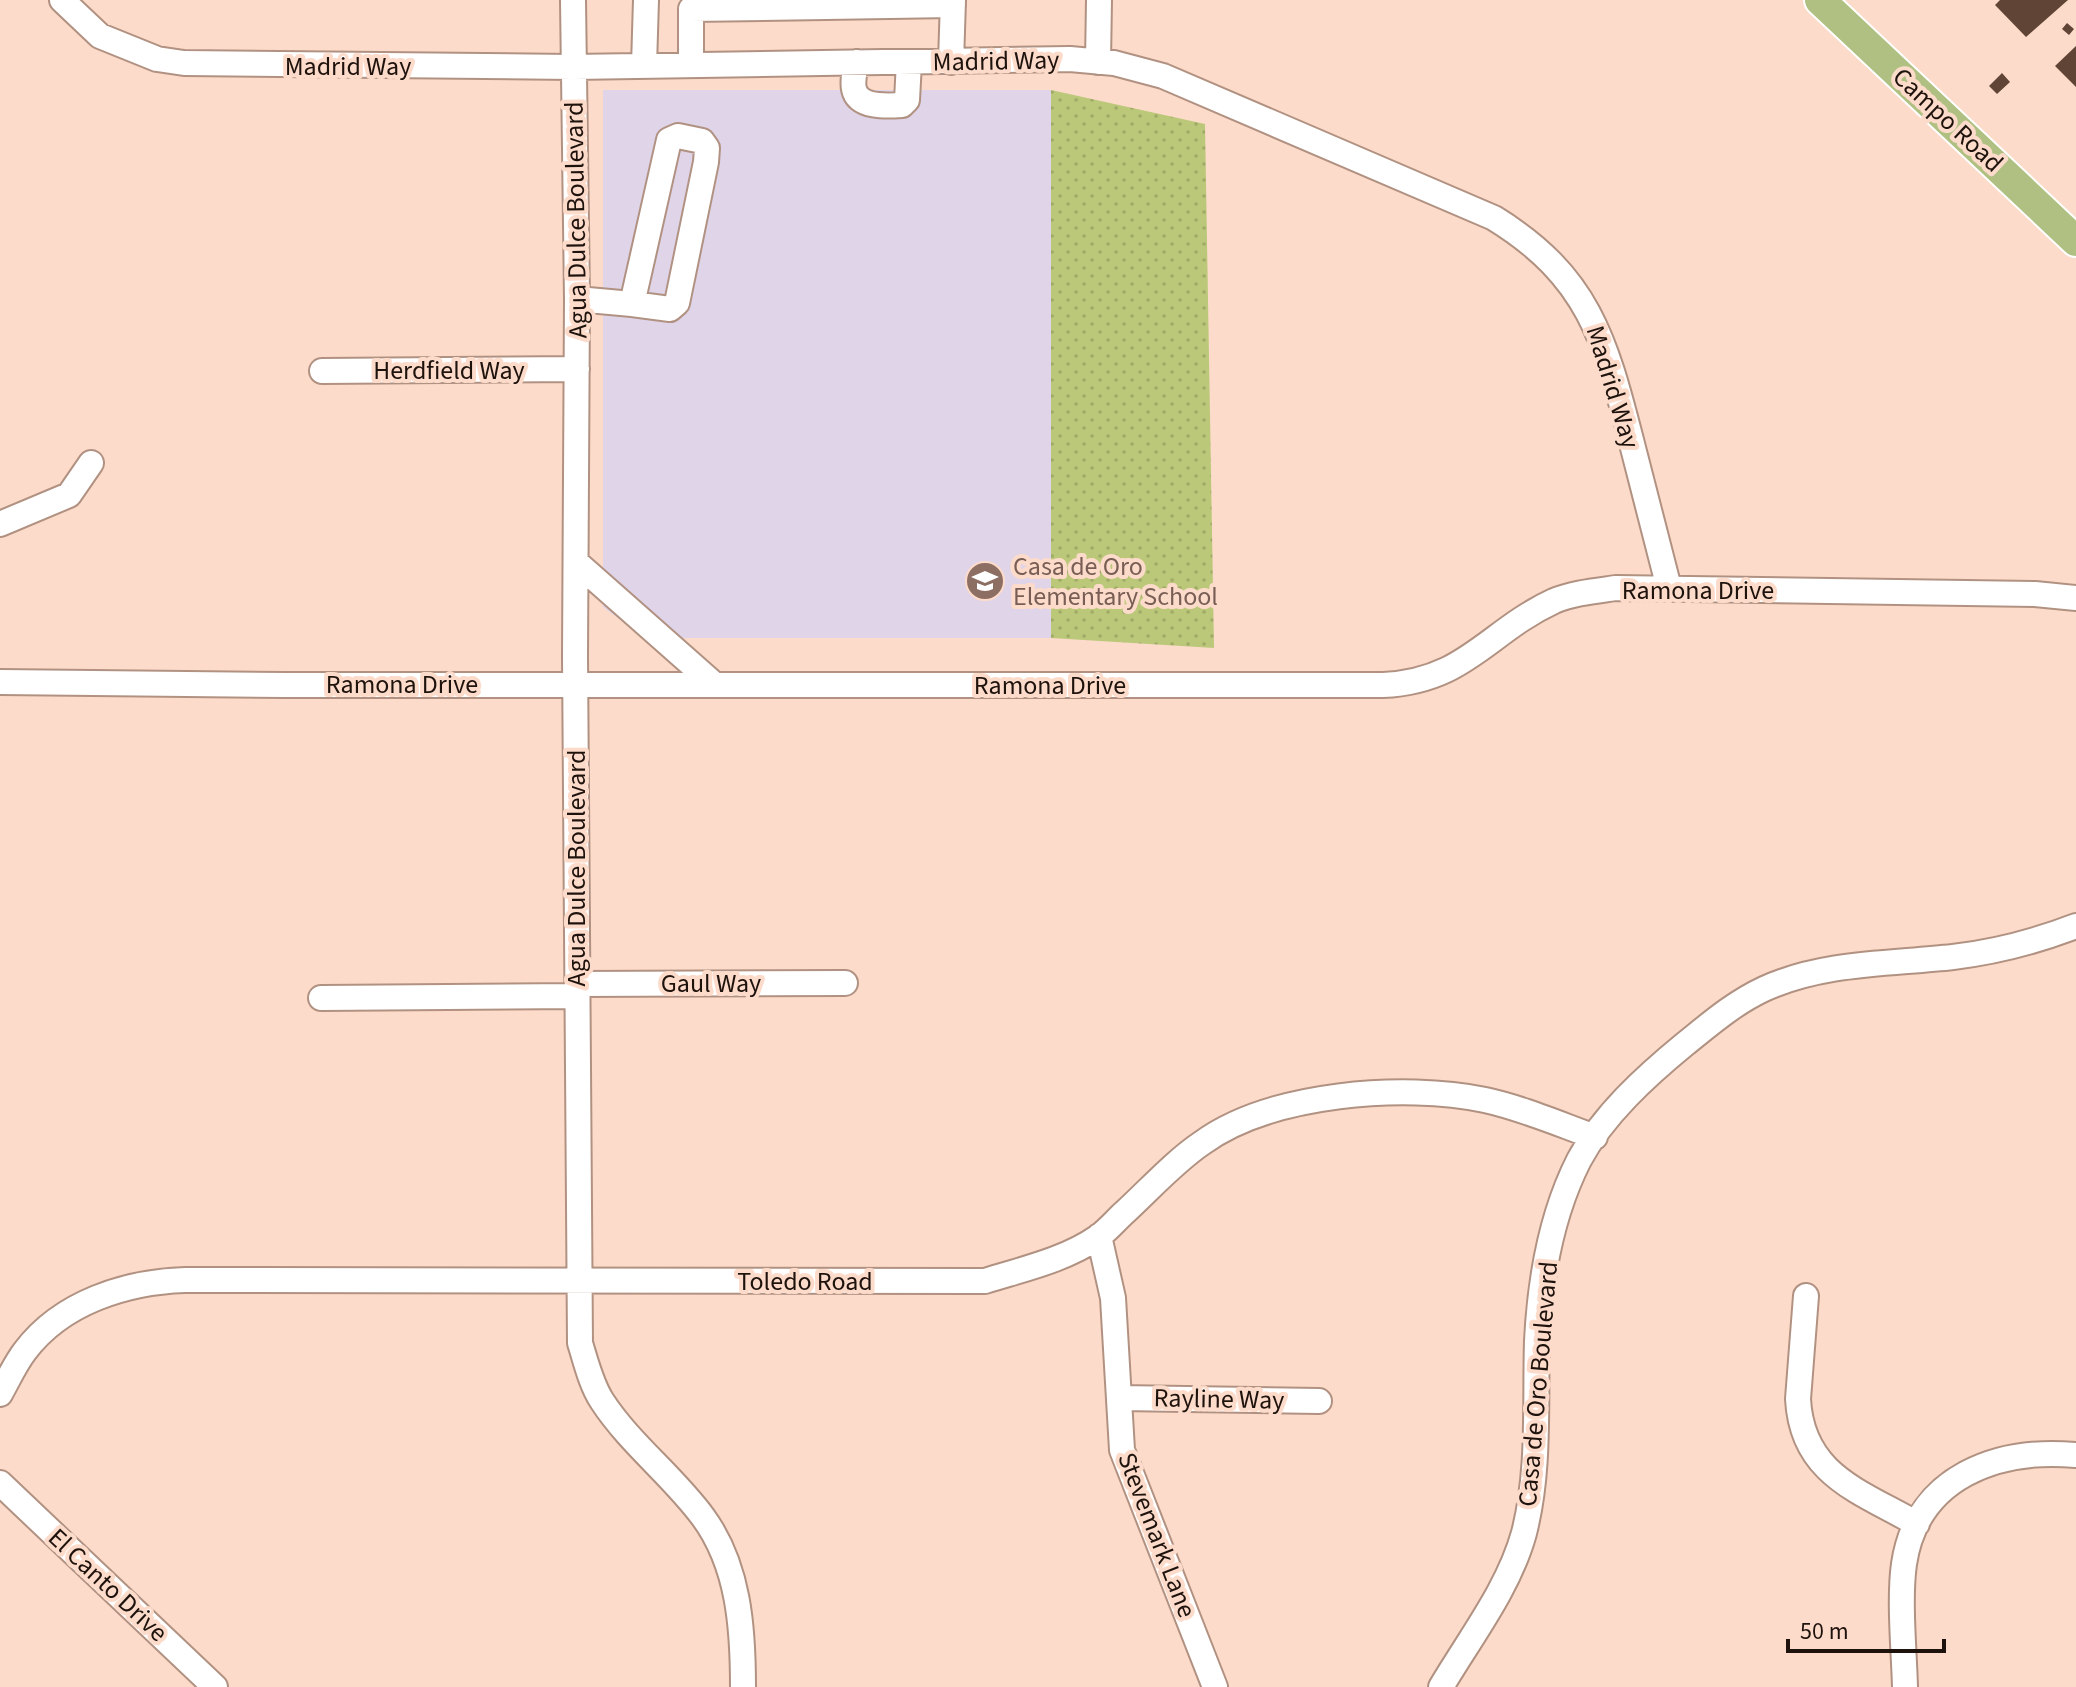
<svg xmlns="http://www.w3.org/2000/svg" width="2076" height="1687" viewBox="0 0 2076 1687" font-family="'Source Sans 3',sans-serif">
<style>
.education{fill:#dfd4e8}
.green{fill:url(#green-dots)}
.building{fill:#604536}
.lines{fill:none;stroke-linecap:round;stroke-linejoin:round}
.minor-casing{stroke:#b19282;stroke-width:28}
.major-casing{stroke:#fff;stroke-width:34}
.minor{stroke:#fff;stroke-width:24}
.major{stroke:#afc082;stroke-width:30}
.labels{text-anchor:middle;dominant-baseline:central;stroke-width:8;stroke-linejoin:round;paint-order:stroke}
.street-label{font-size:26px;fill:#1e120d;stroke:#fddbca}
.education-label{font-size:26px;fill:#785e54;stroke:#fddbca;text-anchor:start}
</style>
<defs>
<pattern id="green-dots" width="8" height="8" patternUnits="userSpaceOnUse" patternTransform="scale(2)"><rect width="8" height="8" fill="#bbc879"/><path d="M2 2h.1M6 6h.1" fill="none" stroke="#a0ab67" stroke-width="1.8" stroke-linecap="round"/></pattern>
</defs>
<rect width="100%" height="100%" fill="#fddbca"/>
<path class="education" d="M603,90H1051V638H645L603,607Z"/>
<path class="green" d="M1051,90L1205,124L1214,648L1051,638Z"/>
<path class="building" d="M2000,0H2068L2026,37L1995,5Z
M2067,23L2074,29L2069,35L2062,29Z
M2076,46V87L2055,66Z
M2002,73L2010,82L1997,94L1989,86Z"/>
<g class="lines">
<g class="minor-casing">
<path id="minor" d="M62,0L100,36L157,59L184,63L573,67L1070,59L1114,63L1163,76L1494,218C1588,276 1605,339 1631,440C1644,489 1656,539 1669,588
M573,0L577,299L575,656L580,1343C586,1362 591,1384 602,1401C630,1444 673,1476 703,1517C739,1566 743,1628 743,1687
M856,62C855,70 852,82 854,89C858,108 887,106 902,105L907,100L909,62
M951,62L953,0
M1098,62L1099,0
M691,65V9L953,5
M644,66L646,0
M678,136L702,141L707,148L706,162L677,303L670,309L632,304L669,140Z
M577,299L632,304
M322,371L577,369
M0,524L69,495L91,463
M577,563L715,685
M0,682L285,685H1383C1466,681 1487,632 1554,601C1573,593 1595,591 1616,588L2035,594L2076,598
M577,984L845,983
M321,998L577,996
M1099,1236L1113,1298L1122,1450L1215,1687
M1806,1296L1798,1399C1802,1475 1860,1491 1917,1524
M0,1394C8,1380 15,1364 25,1351C62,1302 126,1282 185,1280L985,1281C1023,1269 1065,1260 1098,1237C1108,1230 1116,1220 1125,1212C1150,1189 1174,1162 1202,1143C1271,1093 1404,1083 1485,1100C1522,1108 1559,1124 1595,1137
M1119,1398L1319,1401
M0,1483L215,1687
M1441,1687C1470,1638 1509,1588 1524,1533C1540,1471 1535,1404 1537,1341C1540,1279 1551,1215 1579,1160C1603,1115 1646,1076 1685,1044C1710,1024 1734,1003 1764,989C1823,962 1890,964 1953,957C1995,952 2037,941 2076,926
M1905,1687C1904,1651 1899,1599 1904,1564C1917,1476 1998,1448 2076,1455"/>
</g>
<g class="major-casing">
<path id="major" d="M1820,0L2076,241"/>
</g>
<use href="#minor" class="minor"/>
<use href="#major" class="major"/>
</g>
<defs>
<g id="school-disc" transform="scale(2)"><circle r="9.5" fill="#8d6e63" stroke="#fddbca"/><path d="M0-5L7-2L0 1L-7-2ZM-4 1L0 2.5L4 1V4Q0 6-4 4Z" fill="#fff"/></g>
</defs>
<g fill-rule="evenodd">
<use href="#school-disc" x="985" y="581"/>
</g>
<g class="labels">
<g class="street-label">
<text transform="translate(996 61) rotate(-1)">Madrid Way</text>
<text x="348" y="66">Madrid Way</text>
<text transform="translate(1948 120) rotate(43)">Campo Road</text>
<text transform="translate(576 220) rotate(-91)">Agua Dulce Boulevard</text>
<text x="449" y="370">Herdfield Way</text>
<text transform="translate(1613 387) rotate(73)">Madrid Way</text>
<text x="1698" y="590">Ramona Drive</text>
<text x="402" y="684">Ramona Drive</text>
<text x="1050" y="685">Ramona Drive</text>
<text transform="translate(576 868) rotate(-90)">Agua Dulce Boulevard</text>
<text x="711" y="983">Gaul Way</text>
<text x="805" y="1281">Toledo Road</text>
<text transform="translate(1538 1384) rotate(-85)">Casa de Oro Boulevard</text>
<text transform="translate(1219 1399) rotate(1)">Rayline Way</text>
<text transform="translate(1157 1535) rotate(69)">Stevemark Lane</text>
<text transform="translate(108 1585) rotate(43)">El Canto Drive</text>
</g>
<g class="education-label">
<text x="1013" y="566">Casa de Oro<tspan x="1013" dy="30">Elementary School</tspan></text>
</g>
</g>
<path d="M1788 1639v12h156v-12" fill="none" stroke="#1e120d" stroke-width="4"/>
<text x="1800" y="1639" font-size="24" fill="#1e120d" stroke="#fddbca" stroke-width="6" paint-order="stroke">50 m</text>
</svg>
